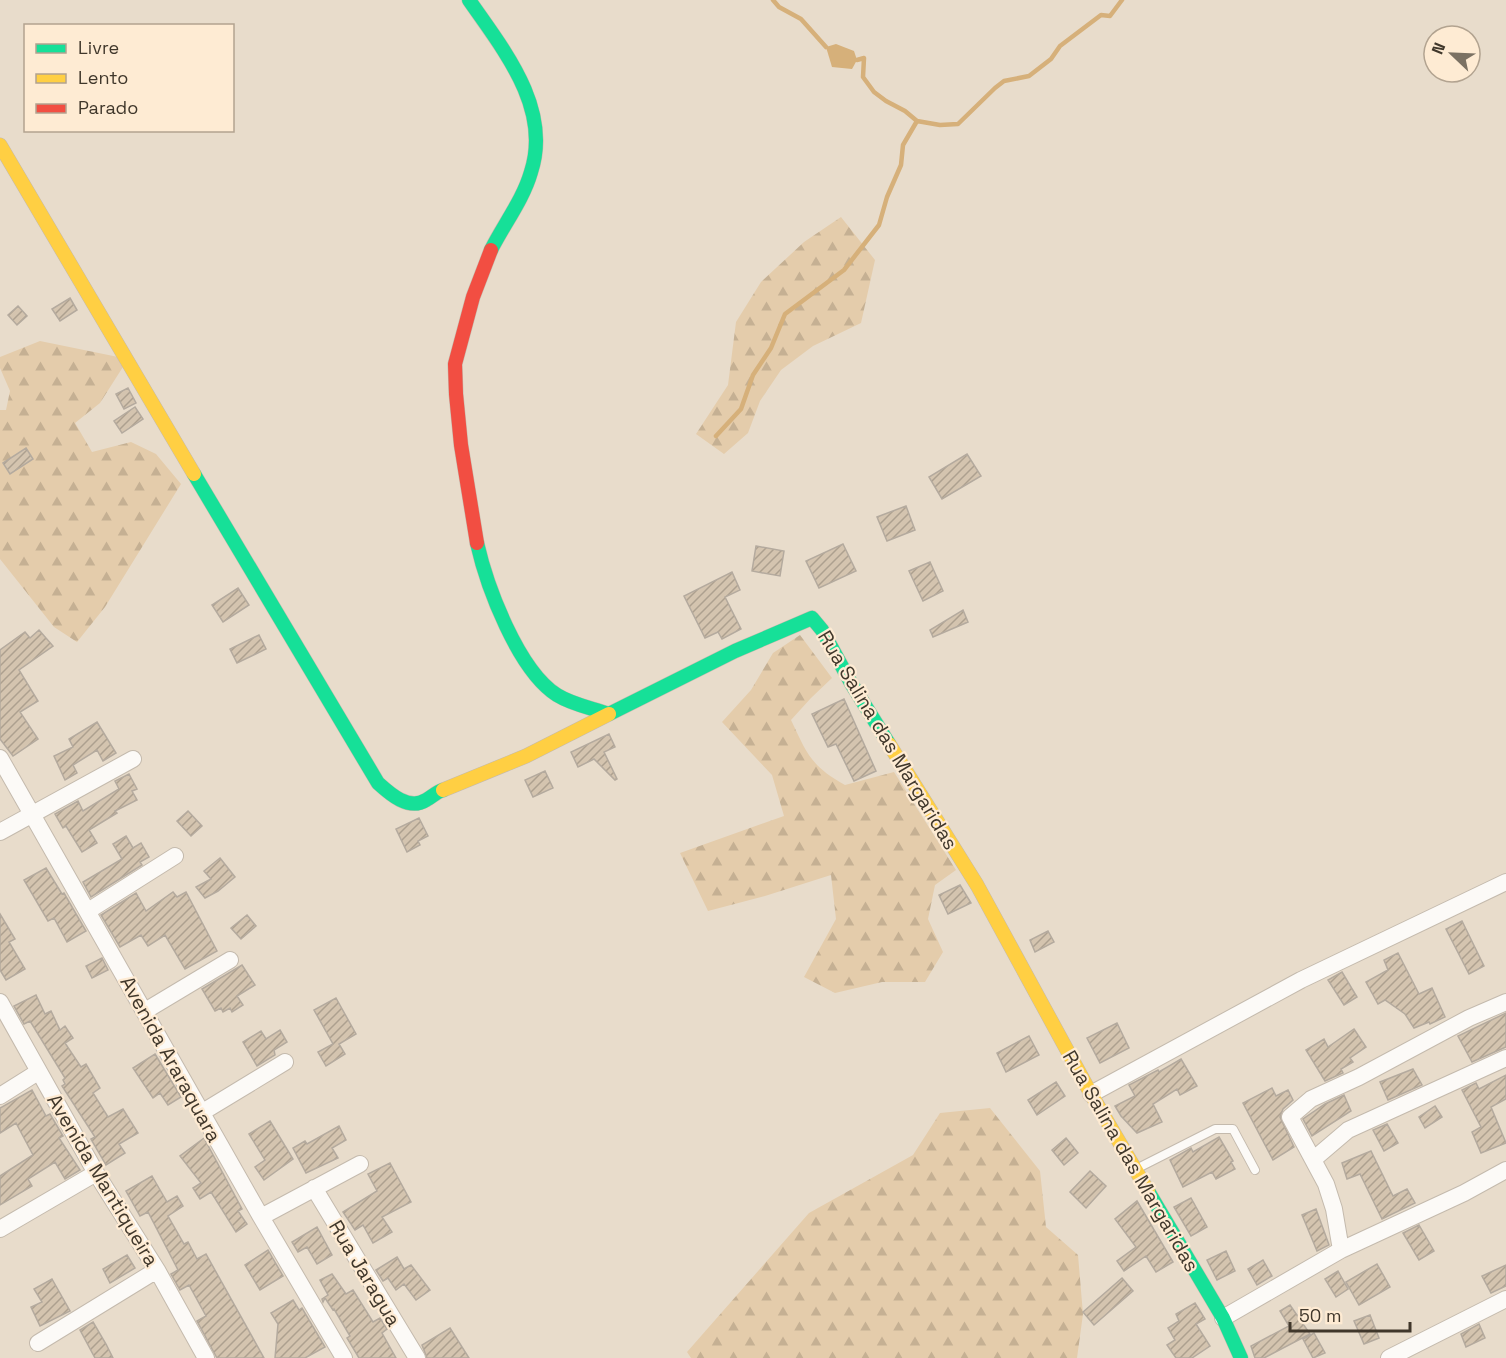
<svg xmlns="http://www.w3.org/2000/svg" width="1506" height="1358" viewBox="0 0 1506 1358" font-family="'Space Grotesk',sans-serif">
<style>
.forest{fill:url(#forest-firs)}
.water{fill:#d6b07a}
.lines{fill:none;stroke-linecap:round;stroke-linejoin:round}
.stream{stroke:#d6b07a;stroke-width:4.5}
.building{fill:url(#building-hatch);stroke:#b4aa9e;stroke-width:1.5}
.lane-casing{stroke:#c4baad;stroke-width:10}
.street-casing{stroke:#c4baad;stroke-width:18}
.fast-casing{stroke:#c4baad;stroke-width:15}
.slow-casing{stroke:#c4baad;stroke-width:15}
.jam-casing{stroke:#c4baad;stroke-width:15}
.lane{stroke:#fcfaf7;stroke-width:8}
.street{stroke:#fcfaf7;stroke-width:16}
.fast{stroke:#16e098;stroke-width:14}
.slow{stroke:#ffcf43;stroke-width:14}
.jam{stroke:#f24e42;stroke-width:14}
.labels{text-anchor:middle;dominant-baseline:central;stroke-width:4.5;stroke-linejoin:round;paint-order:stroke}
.street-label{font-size:20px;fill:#40372b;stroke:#feebd3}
</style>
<defs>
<pattern id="forest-firs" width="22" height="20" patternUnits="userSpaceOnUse" patternTransform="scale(1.5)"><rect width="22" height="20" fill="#e4ccab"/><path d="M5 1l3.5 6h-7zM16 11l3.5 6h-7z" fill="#c5b093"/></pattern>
<pattern id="building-hatch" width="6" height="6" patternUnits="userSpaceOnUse" patternTransform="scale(1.5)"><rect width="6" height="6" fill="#d4c4af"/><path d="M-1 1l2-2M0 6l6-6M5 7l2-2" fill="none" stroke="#ada08f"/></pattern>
</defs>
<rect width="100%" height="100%" fill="#e8dccb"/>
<path class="forest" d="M841,217L875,260L861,323L813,346L781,370L760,401L748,433L724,454L696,434L728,385L736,322L761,282L804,242Z
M40,341L128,359L100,403L75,423L92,452L131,442L156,454L181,484L105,607L77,642L54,627L0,559V410H6L10,391L0,368V357Z
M800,635L832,678L811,698L791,720C807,754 811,766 845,785L894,772L956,870L935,885L928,919L943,952L925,982H882L835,993L804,977L836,919L831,875L765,896L708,911L680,853L784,816L772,775L722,722L751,690L773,653Z
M990,1108L1040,1171L1046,1227L1078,1255L1083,1314L1077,1358H691L687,1352L809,1213L913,1155L940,1113Z"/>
<path class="water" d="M836,44L854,51L857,60L852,69L832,67L826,47Z"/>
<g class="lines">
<path class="stream" d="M773,0L779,7L801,19L826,47
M857,60L864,58L863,77L874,92L886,101L905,111L917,121L940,125L958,124L995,88L1004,81L1029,76L1051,59L1060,46L1101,15L1110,16L1122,0
M716,436L741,409L753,375L771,348L785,314L844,270L879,225L887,197L901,165L903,145L917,121"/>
</g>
<path class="building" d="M70,298L77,310L60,321L52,309Z
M18,306L27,316L17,325L8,315Z
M128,388L136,403L124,409L116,394Z
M135,407L143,419L122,433L114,421Z
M26,448L33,459L10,474L3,463Z
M967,454L981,476L942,499L929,477Z
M906,506L915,530L887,541L877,517Z
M843,544L856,571L819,588L806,561Z
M756,546L784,551L780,576L752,571Z
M930,562L943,591L923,601L909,571Z
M732,572L740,590L725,597L741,629L722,639L718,632L705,638L684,596Z
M238,588L249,605L223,622L212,605Z
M963,610L968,622L933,637L930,630Z
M39,630L53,646L19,670L38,701L20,712L38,739L13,756L0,739V650L25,632L30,638Z
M259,635L266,649L237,663L230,649Z
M844,699L876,771L854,781L836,744L828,747L812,714Z
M97,722L116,753L103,761L97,750L73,765L77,773L65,780L54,756L73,747L69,739Z
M609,734L615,747L604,752L617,779L615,780L594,759L578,767L571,752Z
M545,771L553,788L533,797L525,780Z
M129,774L137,789L132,791L137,800L115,811L117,813L89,830L97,843L82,852L66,826L63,828L55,814L78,801L83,811L119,789L115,781Z
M188,811L202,826L191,836L177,821Z
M419,818L428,836L418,841L420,845L407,852L396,829Z
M126,836L133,848L141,843L149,857L140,862L142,865L91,897L83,882L122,859L113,844Z
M220,858L235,877L218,891L205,898L196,887L211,879L204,871Z
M46,868L62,894L64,893L86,931L67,942L54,918L48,921L24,880Z
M960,885L971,903L948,914L939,895Z
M173,892L177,897L186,892L217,951L185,969L165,935L148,946L141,935L120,947L101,915L136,893L146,911Z
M0,914L15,939L9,942L25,969L6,980L0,970Z
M247,915L256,926L241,939L231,928Z
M1462,921L1484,966L1469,974L1446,929Z
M1048,931L1054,942L1035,952L1030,940Z
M1398,953L1419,994L1432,988L1445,1017L1430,1024L1429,1022L1414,1028L1405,1014L1385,1000L1378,1004L1366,982L1388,970L1384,960Z
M102,958L108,970L92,978L86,966Z
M242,965L255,985L237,996L243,1005L232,1012L230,1008L223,1012L221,1008L215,1011L202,989Z
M1342,972L1357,997L1344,1005L1328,980Z
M36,995L45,1014L51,1011L60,1030L65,1026L73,1038L65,1043L81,1067L86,1064L100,1088L93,1093L108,1117L123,1109L138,1133L119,1144L125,1153L106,1165L91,1139L95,1137L62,1086L65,1084L63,1080L65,1078L30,1021L24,1024L14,1006Z
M336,998L356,1034L339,1044L345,1054L326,1066L318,1052L333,1044L314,1010Z
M1506,1013V1047L1472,1062L1458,1036Z
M1117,1023L1129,1048L1100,1063L1087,1038Z
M1354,1029L1366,1047L1350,1058L1353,1062L1341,1069L1343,1073L1325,1081L1306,1050L1324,1039L1328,1047Z
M280,1030L287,1042L274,1050L275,1055L257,1066L243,1042L261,1031L266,1039Z
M1029,1036L1039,1055L1006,1072L997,1053Z
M155,1054L181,1097L168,1105L160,1093L153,1098L133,1068Z
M1181,1059L1197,1086L1180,1095L1177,1089L1153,1104L1162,1122L1137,1133L1121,1116L1115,1106L1135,1096L1129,1085L1158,1070L1159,1072Z
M1413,1069L1422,1085L1388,1100L1380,1082Z
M1506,1075V1099L1491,1107L1506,1143L1481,1153L1472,1132L1481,1127L1462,1090L1476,1083L1479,1089Z
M1056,1082L1065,1096L1037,1115L1028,1100Z
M1272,1088L1276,1096L1288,1090L1293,1100L1283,1109L1280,1117L1294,1147L1273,1160L1243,1103Z
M32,1090L46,1116L50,1114L63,1136L59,1138L80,1170L65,1179L55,1162L28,1179L32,1186L0,1205V1176L33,1155L16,1123L0,1133V1108Z
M1344,1095L1351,1111L1312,1136L1303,1119L1325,1104Z
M1435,1106L1442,1117L1425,1128L1419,1117Z
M270,1121L293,1159L264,1180L255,1167L265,1160L249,1134Z
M1387,1124L1398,1143L1384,1151L1373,1130Z
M339,1126L346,1140L332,1148L338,1158L306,1173L293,1148L305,1141L307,1144Z
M1219,1137L1233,1161L1231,1162L1235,1169L1216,1179L1212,1172L1183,1187L1170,1160L1191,1148L1193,1152Z
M204,1138L242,1209L238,1211L247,1224L236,1232L211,1192L200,1199L193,1188L201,1183L180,1156Z
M1066,1138L1078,1153L1064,1165L1052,1150Z
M1371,1151L1393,1196L1407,1189L1415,1203L1382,1219L1360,1174L1347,1179L1342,1163Z
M390,1163L411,1202L382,1217L392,1232L373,1243L363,1225L355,1230L343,1212L377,1191L368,1174Z
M1090,1171L1106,1186L1086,1208L1070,1192Z
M152,1176L167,1202L177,1196L183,1206L168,1216L184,1244L188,1242L197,1259L206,1254L264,1358H217L197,1321L206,1316L189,1285L180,1290L171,1274L178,1270L148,1212L140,1216L126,1191Z
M1191,1198L1207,1227L1191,1236L1174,1207Z
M1137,1201L1173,1262L1156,1272L1146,1256L1124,1271L1117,1261L1136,1247L1115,1219Z
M1316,1209L1329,1245L1317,1251L1302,1215Z
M1419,1225L1434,1251L1419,1260L1403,1233Z
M317,1227L332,1255L317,1264L307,1247L298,1252L292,1242Z
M268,1250L283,1276L260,1290L245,1265Z
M1226,1251L1235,1271L1217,1280L1207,1260Z
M127,1255L135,1268L110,1283L103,1269Z
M397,1257L404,1269L411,1265L430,1290L416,1300L404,1284L396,1290L388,1278L383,1281L376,1270Z
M1263,1260L1272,1276L1257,1285L1248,1269Z
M1377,1264L1390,1287L1359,1305L1346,1282Z
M1506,1265V1286L1491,1293L1482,1276Z
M1338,1271L1348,1289L1336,1297L1325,1279Z
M332,1274L346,1294L353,1290L373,1322L380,1318L387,1329L382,1333L396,1358H359L347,1338L350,1336L334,1309L333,1310L325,1298L323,1302L322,1299L328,1295L320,1280Z
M1122,1278L1133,1291L1094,1325L1083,1312Z
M52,1279L70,1311L40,1326L31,1307L42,1302L34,1289Z
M293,1300L299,1310L302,1308L325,1347L305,1358H275L278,1324L271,1313Z
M1195,1303L1205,1319L1196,1324L1210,1346L1192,1358H1176L1167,1345L1175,1340L1168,1328L1179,1321L1176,1314Z
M1290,1305L1310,1334L1264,1358H1255L1251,1346L1289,1326L1280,1311Z
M1370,1315L1379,1338L1364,1344L1354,1321Z
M93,1322L106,1344L113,1358H95L80,1330Z
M1479,1324L1485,1338L1466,1347L1461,1334Z
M450,1328L469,1358H427L422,1345Z
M1314,1333L1325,1353L1313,1358L1303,1339Z"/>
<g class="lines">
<g class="lane-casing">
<path id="lane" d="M1138,1168L1215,1129H1233L1255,1170"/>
</g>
<g class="street-casing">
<path id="street" d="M0,758L261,1217L344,1358
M0,832L133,759
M88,911L175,856
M0,1002L96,1173L157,1270L206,1358
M145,1011L230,960
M1091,1094L1301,980L1506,882
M0,1096L38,1072
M201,1113L285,1062
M1314,1159L1348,1130L1506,1058
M314,1188L417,1358
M261,1217L360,1164
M0,1229L96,1173
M1341,1250L1334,1209L1326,1184L1290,1117L1311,1099L1359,1077L1469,1018L1506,1002
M1223,1318L1341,1250L1464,1193L1506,1170
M38,1343L157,1270
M1389,1358L1506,1299"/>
</g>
<g class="fast-casing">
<path id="fast" d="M469,0C503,49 552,108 531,172C523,200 504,224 491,250
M194,474L378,783C390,794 409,811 426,800C432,797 436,792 443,790
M477,543C487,587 518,670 557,695C573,705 592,708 609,714L735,651L812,618L822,630L851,683L889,744
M1148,1191L1223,1318L1241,1358"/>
</g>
<g class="slow-casing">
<path id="slow" d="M0,145L194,474
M889,744L977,885L1091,1094L1148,1191
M443,790L526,756L609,714"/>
</g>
<g class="jam-casing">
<path id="jam" d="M477,543L461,445L456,394L455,364L473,297L491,250"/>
</g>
<use href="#lane" class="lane"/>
<use href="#street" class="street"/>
<use href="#fast" class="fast"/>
<use href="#slow" class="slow"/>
<use href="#jam" class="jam"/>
</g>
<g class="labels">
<g class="street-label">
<text transform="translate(888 740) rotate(59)">Rua Salina das Margaridas</text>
<text transform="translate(171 1059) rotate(61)">Avenida Araraquara</text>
<text transform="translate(1131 1161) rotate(60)">Rua Salina das Margaridas</text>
<text transform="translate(103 1180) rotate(59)">Avenida Mantiqueira</text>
<text transform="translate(365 1273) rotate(59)">Rua Jaragua</text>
</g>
</g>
<rect x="24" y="24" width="210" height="108" fill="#feebd3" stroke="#b2a390" stroke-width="1.5"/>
<rect x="36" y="44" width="30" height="9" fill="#16e098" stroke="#b2a390" stroke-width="1.5"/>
<text x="78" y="54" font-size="18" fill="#40372b">Livre</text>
<rect x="36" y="74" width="30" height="9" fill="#ffcf43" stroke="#b2a390" stroke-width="1.5"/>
<text x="78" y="84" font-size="18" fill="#40372b">Lento</text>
<rect x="36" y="104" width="30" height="9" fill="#f24e42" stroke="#b2a390" stroke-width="1.5"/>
<text x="78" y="114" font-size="18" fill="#40372b">Parado</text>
<g transform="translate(1452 54) rotate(293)"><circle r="28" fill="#feebd3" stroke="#b2a390" stroke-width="1.5"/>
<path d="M0-4.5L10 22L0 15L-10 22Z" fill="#7b7163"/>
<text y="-9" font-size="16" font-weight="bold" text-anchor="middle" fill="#40372b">N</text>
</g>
<path d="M1290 1322v9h120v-9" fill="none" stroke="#40372b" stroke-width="3"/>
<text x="1299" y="1322" font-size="18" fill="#40372b" stroke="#feebd3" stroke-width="4.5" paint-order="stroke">50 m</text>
</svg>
